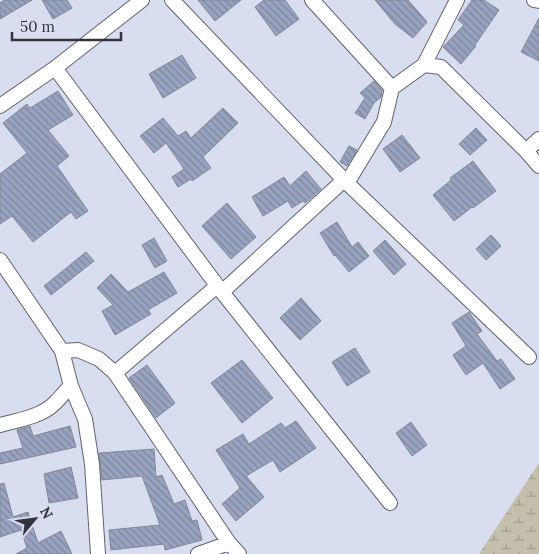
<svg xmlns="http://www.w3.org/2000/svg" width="539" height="554" viewBox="0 0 539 554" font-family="Lora,serif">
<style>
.wetland{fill:url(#wetland-marsh)}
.building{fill:url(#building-back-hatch);stroke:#838898}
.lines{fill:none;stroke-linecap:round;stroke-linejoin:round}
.street-casing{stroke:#5e6372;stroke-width:16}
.street{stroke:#fff;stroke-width:14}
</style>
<defs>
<pattern id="wetland-marsh" width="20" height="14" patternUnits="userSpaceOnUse" patternTransform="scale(1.25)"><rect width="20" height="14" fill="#c4bfad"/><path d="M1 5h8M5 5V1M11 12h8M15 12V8" fill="none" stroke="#a09c8e"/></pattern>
<pattern id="building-back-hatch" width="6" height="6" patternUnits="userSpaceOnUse" patternTransform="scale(1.25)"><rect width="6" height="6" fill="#99a3bf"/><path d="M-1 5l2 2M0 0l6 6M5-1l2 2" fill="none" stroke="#7d869c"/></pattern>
</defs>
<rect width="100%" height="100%" fill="#d8deef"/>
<path class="wetland" d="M539,463V554H479Z"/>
<path class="building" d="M4,0H32L0,19V3Z
M42,0H67L72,8L53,19Z
M198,0H241L215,21Z
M264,0H285L299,19L276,36L255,7Z
M375,0H408L427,22L413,38L395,24Z
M472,0H484L499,10L475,45L476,46L461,64L443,47L464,25L458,20Z
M539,18V61L521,52Z
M182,55L196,78L163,98L149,74Z
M374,81L382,90L381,97L374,103L365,119L355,113L365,98L360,93Z
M58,91L73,115L48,130L69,156L57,166L88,211L76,219L71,212L33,242L12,216L0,224V174L27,153L3,123L27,104L30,108Z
M223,108L238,123L203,157L211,168L192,181L191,179L178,187L172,177L184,169L166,143L154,153L140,136L163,118L178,136L186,131L191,138Z
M476,128L487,140L470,155L459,144Z
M402,135L420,158L400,172L383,149Z
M349,146L357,150L347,166L340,162Z
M473,161L496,191L473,208L472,207L454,221L433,195L451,180L450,178Z
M306,171L321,189L305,203L303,201L292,208L288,201L263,216L252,197L284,177L290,186Z
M227,203L256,237L231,259L202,226Z
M337,222L352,247L358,242L369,256L349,272L335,255L334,256L320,233Z
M491,235L501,246L486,260L476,249Z
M154,238L167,261L155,268L142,245Z
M385,240L406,264L394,275L373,251Z
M86,252L94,261L51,295L44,286Z
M164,272L177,293L148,310L151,314L115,335L102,311L113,305L97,288L111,274L128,292Z
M301,298L321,321L300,340L280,318Z
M469,312L482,331L477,334L497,361L501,359L515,379L500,389L483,363L466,375L453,355L466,346L452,323Z
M355,348L370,372L347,386L332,362Z
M242,360L273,398L242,423L211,383Z
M147,365L175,403L156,418L129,378Z
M296,421L316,448L280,472L273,460L246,476L264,497L236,521L222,504L240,488L216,450L243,434L249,444L281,423L285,428Z
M411,422L427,445L412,456L396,433Z
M30,426L33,436L70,426L76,447L0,464V453L23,448L17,430Z
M154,449L156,477L162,475L174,504L185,500L192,521L197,520L202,540L165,550L164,544L111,550L109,530L160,525L142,476L102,480L99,453Z
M71,467L78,498L49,503L44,474Z
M4,483L13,517L28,512L38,543L61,531L72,554H16L27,548L21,530L0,537V484Z"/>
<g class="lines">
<g class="street-casing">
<path id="street" d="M172,0L347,183L529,357
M312,0L392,88
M534,0L539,1
M424,65L457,0
M55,68L222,292L390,503
M0,106L55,68L142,0
M526,151L539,139
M347,183L384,122L392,88L424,65L441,67L526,151L539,166
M0,260L62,351L71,386L85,419L92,464L98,554
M222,292L344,180
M62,351L78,350L99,359L115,373L229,543L239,554
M115,373L217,286
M0,425C18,420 41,417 55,403C61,397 65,391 71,386
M198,554L229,543"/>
</g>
<use href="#street" class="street"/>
</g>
<g transform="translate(35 519) rotate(61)" stroke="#d8deef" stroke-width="4" paint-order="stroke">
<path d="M0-4L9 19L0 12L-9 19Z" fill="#33353c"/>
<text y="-8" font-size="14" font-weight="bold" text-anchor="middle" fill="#33353c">N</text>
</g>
<path d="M12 32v8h109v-8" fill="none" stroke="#33353c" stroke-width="2.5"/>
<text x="20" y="32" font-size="15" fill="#33353c" stroke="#d8deef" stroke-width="4" paint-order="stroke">50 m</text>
</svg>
